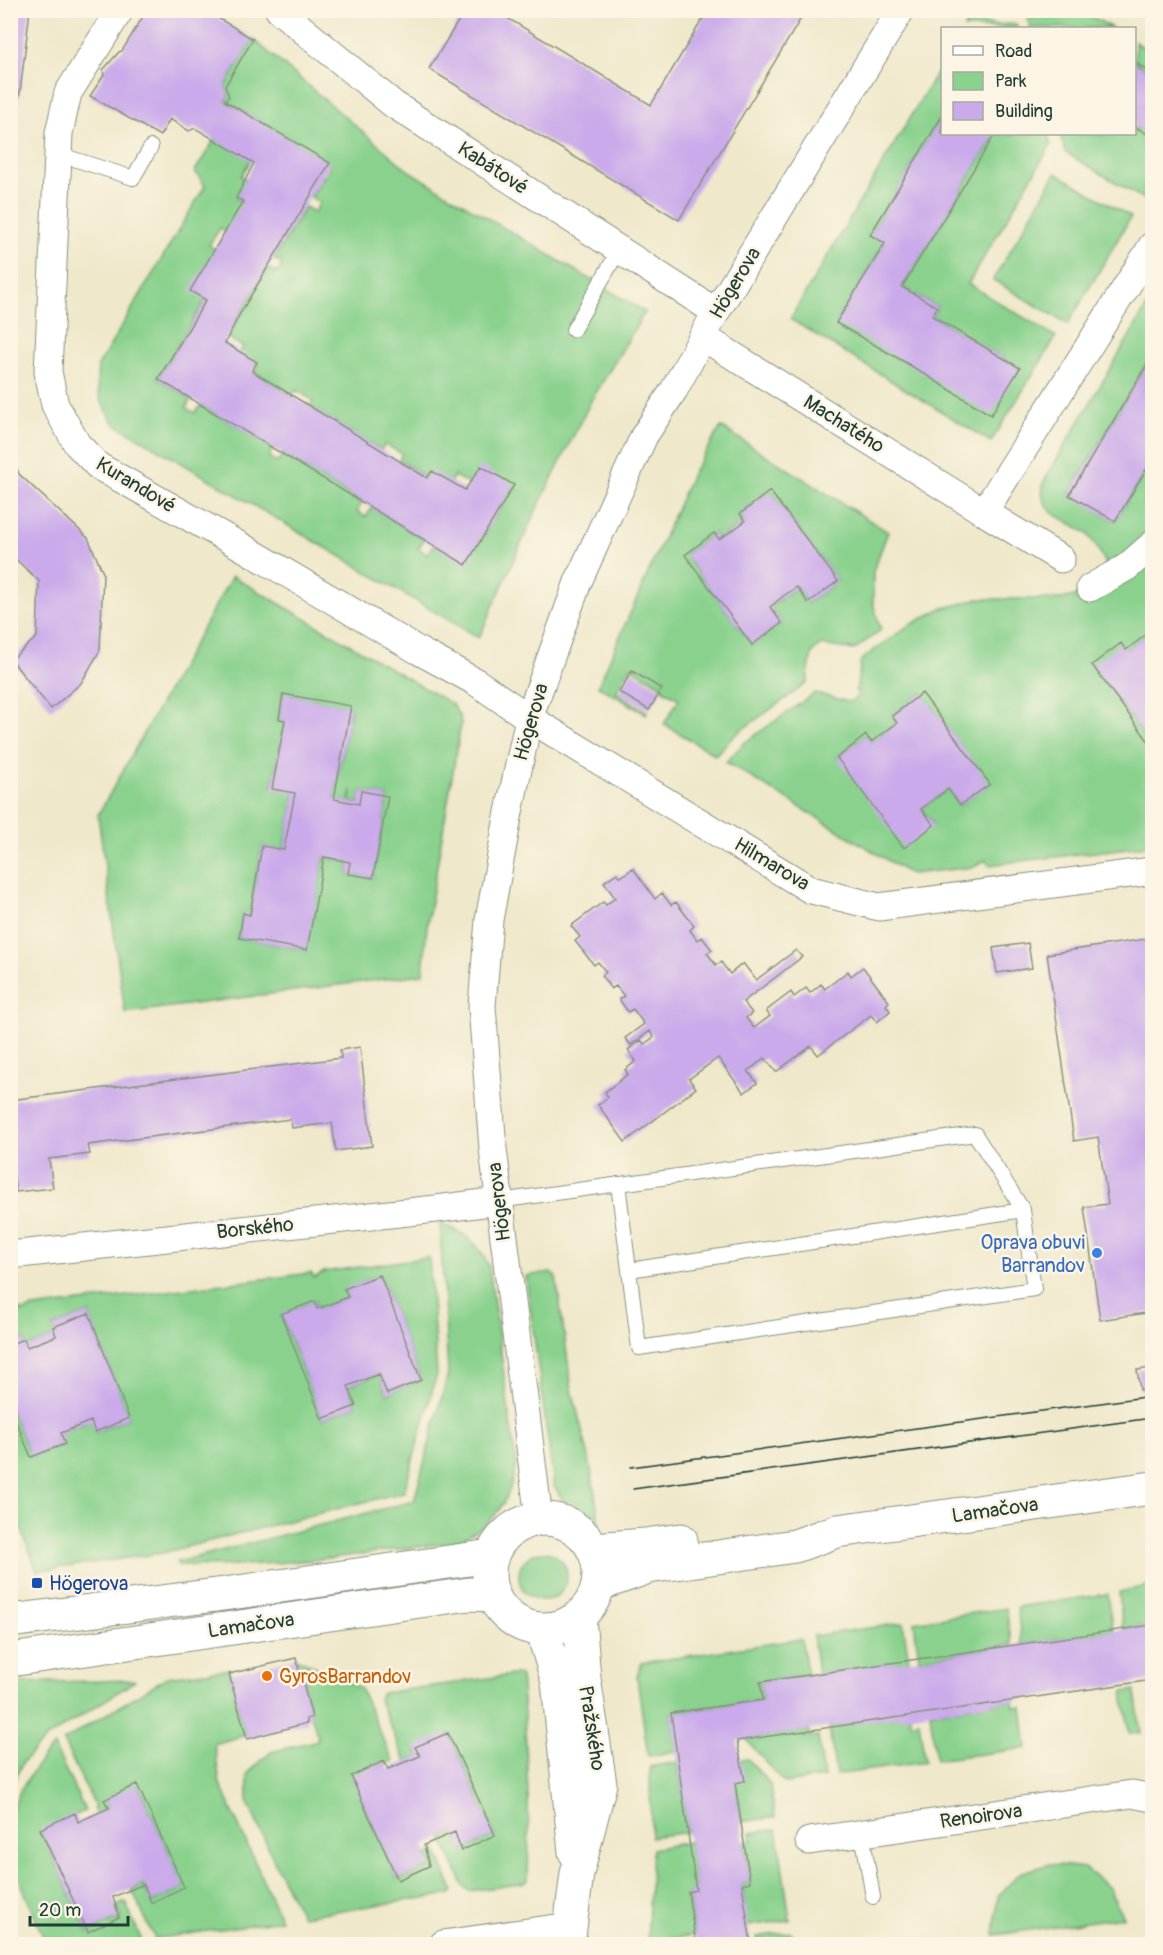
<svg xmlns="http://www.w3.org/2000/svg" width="1163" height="1955" viewBox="0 0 1163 1955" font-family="Pangolin,sans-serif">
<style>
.built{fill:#e4d3f1}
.green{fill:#89d18d;stroke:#548760;stroke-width:1.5;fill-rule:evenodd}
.building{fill:#caaaea}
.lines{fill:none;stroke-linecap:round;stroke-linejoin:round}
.lane-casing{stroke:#87927f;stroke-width:16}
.street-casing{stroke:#87927f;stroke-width:29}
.secondary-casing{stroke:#87927f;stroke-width:35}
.lane{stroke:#fff;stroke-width:14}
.street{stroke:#fff;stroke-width:27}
.secondary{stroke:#fff;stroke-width:33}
.tram{stroke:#1f3d34;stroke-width:1.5}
.shop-dot{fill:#3f7fe0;stroke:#fcf5e5;stroke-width:2}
.transit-dot{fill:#1a4fb4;stroke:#fcf5e5;stroke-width:2}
.food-dot{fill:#e8710a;stroke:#fcf5e5;stroke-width:2}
.labels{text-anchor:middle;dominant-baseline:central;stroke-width:5;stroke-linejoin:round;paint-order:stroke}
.street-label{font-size:20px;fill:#1f3d34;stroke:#fcf5e5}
.shop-label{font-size:20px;fill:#366cbe;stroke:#fcf5e5;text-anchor:end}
.transit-label{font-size:20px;fill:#164399;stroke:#fcf5e5;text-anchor:start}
.food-label{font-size:20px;fill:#c56008;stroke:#fcf5e5;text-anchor:start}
</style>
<rect width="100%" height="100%" fill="#fcf5e5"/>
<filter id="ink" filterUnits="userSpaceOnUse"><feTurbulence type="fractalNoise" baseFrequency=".0167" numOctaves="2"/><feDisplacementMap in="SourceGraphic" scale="12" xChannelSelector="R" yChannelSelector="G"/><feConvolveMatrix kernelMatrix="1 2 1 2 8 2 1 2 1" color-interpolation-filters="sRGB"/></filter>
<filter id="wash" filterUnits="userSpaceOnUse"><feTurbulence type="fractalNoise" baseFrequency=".008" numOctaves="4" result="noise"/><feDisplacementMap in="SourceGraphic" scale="24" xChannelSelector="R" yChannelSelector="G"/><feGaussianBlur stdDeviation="1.35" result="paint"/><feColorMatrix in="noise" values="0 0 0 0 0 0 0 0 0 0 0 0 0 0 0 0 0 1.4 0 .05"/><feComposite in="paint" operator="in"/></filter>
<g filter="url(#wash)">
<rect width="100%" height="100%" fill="#efe8ca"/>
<path class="built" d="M1152,1936V1944H1092Z"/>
<path class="green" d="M1044,10L1082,11L1112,28H1030L1028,20Z
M970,18L993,25L1016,24L1017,28H964Z
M253,39L409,171L645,312L591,401L532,519L479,638L115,424C100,403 95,392 98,366L205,186L195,171L215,139L251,160L241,176L247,180L236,198L244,203L226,232L220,228L209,245L216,250L206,299L158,379L191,399L186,408L195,413L201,405L273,448L269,457L277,463L283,454L362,503L357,511L366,517L372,508L424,540L418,548L427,554L433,545L466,564L513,487L471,485L454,476L450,482L427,478L399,460L402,454L385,444L381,450L310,407L313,400L296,390L292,396L254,372L258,365L239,354L243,347L227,337L268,268L278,273L282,264L274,259L305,207L314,212L320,203L311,197L331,165L225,101L229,96L225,86Z
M1135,42L1152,53V73L1135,62Z
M942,64V116L871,234L885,243L836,323L1019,368L932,316L937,307L902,287L995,134H1048L1051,145L968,284L1056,337L991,442L790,319Z
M1135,126L1152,137V204L1066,153L1060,134H1134Z
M1056,173L1131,217L1068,324L993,280Z
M1152,298V356L1069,494L1115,521L1152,460V535L1110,570C1103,559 1096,543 1087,534C1067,517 1035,515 1044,481Z
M721,427L888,532L873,571V603L881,630L854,650L821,645L812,653L807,683L736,734L715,755L664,724L679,699L662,689V686L631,667L616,692L647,712L646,714L598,686L692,474ZM770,491L838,581L808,603L797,587L770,607L782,623L752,645L685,555L714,533L719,539L745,521L740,514Z
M1152,551V620L1149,623L1152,630L1126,650L1092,665L1152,746V845L989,865L985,860L974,867L910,874L726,762L744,743L815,693L849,702L859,696L856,691L861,660L908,626L940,609L978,599H1061L1094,592ZM922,693L989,784L960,805L948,789L921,809L934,825L837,758L866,735L871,742L897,723L892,716Z
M232,576L452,704L460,717L461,724L427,925L423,974L125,1013L98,815ZM283,694L351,707L334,799L349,802L352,790L351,802L359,803L361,791L388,796L373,878L348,874L350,862L324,857L306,950L239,938L243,914L250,915L262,846L284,850L295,793L272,788L285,720L279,719Z
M440,1224C465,1232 478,1242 489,1266L516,1464C509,1505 493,1526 454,1542C362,1554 271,1569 178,1565L177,1562L414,1501L448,1374Z
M429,1257L437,1374L404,1492L162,1553L37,1571L11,1502L10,1407L31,1457L64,1444L61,1433L91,1421L96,1432L129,1418L89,1313L53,1327L56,1336L27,1347L24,1339L11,1344V1310L20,1309L22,1312L33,1308L311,1273L314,1278L324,1272ZM380,1275L421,1380L387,1394L379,1374L348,1386L356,1406L322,1419L281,1315L315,1301L318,1309L348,1297L344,1290Z
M550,1272L556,1277L572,1390L589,1458L601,1532C578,1518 568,1510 554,1486L526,1276Z
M519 1576a24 24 0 1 1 48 0a24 24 0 1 1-48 0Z
M1152,1585V1625L1123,1629L1119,1592Z
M1107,1594L1113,1631L1022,1644L1017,1607Z
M1006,1608L1012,1645L919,1659L914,1622Z
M903,1623L909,1661L818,1674L813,1636Z
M801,1639L808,1675L760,1682L763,1700L671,1713L677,1751L648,1756L637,1677L641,1663Z
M296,1658L360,1688L393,1761L352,1778L398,1880L432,1865L427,1855L436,1850L453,1890L451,1894L302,1916L286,1887L248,1803V1773L271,1752L318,1740L303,1683L307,1681L305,1674H300Z
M230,1669L229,1674L246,1735L214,1744L220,1784L281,1920L155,1939L132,1890L143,1885L152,1903L184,1887L138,1786L105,1801L108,1808L96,1815L93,1808L95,1806L63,1741L167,1677Z
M518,1674L521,1676C527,1745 530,1812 528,1880L525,1883L470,1891L464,1887L442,1838L454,1832L462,1851L495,1835L449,1734L416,1749L419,1757L406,1762L378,1698L383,1693Z
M133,1680L135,1681L45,1739L23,1762L11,1786V1683Z
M1135,1690L1141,1734L1129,1733L1123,1692Z
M1013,1700L1014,1707H1022L1027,1748L936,1760L930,1713Z
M910,1715L911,1723L919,1721L925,1762L836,1775L829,1727Z
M809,1730L810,1737L818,1736L824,1777L784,1783L746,1739Z
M54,1746L85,1811L41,1831L88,1932L122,1917L117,1906L125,1902L142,1941L119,1944H46L11,1859V1812L21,1789L43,1757Z
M748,1759L770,1784L775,1817L742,1822L735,1783L741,1760Z
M678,1762L688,1832L651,1837L650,1767Z
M777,1829L790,1920L748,1926L742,1884L750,1882L744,1842L752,1841L751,1833Z
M690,1842L696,1890L688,1892L694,1935L647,1943L652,1849Z
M1050,1864L1085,1868L1108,1887L1123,1917L994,1935L998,1896L1020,1873Z
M791,1932L802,1944H758L757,1937Z"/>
<g id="blocks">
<path class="building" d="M10,10H30L20,92L11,132Z
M147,10H205L253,39L225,86L229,96L225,101L330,163L238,317L225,343L257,362L252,371L427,478L432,471L465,490L481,466L514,485L466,565L158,379L206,300L190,291L243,201L236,198L254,163L195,128L189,131L170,119L160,136L90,96L104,75L103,70L119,52L122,51Z
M465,10H494L651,105L708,10H806L679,220L429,69Z
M1134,62L1152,73V137L1134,126Z
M942,116V134H995L902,287L937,307L932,316L1020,368L991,415L903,361L836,323L885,243L870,235Z
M1152,356V460L1115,521L1069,495Z
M11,452L19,474L88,538L103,573L100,650L81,683L51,709L11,660L37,637L39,581L10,554Z
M770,491L838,581L808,603L797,587L782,597L770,607L782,623L752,645L685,555L714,533L719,539L732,531L745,521L740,514Z
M1152,630V746L1092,665L1121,643L1126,650Z
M632,671L662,689L649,710L619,692Z
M922,693L990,784L960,805L948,789L921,809L934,825L904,848L837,758L866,735L871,742L897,723L892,716Z
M283,694L351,706L334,799L359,804L361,791L388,796L373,878L348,874L350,862L324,857L307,950L239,938L243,913L250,915L262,846L284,850L295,793L272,789L285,720L279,719Z
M633,868L655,899L662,893L671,905L676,902L694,926L690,930L697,940L702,937L712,950L707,953L716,965L721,962L730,974L743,963L756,980L796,950L802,957L743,1002L752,1013L746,1018L754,1028L770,1016L766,1011L791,992L794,997L806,988L810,993L821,984L825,989L848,971L851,976L863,967L889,1002L886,1005L890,1011L877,1022L871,1015L818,1055L811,1046L776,1072L765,1058L748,1071L757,1083L744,1093L718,1058L689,1079L696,1088L625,1142L598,1105L608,1097L605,1092L628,1074L625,1070L636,1061L628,1050L641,1040L644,1044L654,1037L650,1031L631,1045L625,1038L644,1024L633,1009L628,1012L619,999L624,996L616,986L611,989L602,976L606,972L598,962L594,965L575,941L580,937L571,926L603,902L606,905L615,898L604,882L617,873L621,877Z
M1152,938V1312L1100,1320L1084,1207L1108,1204L1098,1137L1074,1141L1047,954Z
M1028,943L1032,968L997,973L993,948Z
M360,1047L372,1146L336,1151L332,1123L292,1128L290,1119L88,1145L90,1154L49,1159L53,1188L16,1192L10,1149V1100L341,1058L340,1050Z
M380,1275L421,1380L387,1394L379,1374L348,1386L356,1406L322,1419L281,1314L315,1301L317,1309L348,1297L344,1289Z
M89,1313L129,1418L95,1432L91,1421L61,1433L65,1444L31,1457L10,1407V1344L24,1339L27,1347L56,1336L53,1327Z
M1152,1368V1389L1140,1390L1137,1370Z
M1152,1428V1450H1149L1147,1429Z
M1152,1625V1680L737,1741L745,1781L735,1783L750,1882L742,1884L751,1944H696L688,1892L696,1890L671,1713L763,1700L760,1682Z
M296,1658L300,1674L305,1673L306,1682L303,1683L312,1717L307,1719V1723L247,1739L229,1674Z
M448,1733L495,1835L461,1851L455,1832L424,1845L429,1866L398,1880L351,1776L384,1761L388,1769L420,1756L415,1747Z
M137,1784L184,1887L151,1903L144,1884L113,1897L119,1917L88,1932L40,1829L75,1813L78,1822L109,1808L104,1800Z"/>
</g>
</g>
<g filter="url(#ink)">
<use href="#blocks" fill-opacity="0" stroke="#87927f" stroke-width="1.5"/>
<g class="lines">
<g class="lane-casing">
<path id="lane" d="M58,154L133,178L151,147
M573,330L619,250
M499,1201L975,1134L1023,1210L1034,1289L639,1348L618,1184
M629,1270L1023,1210
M862,1833L873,1897"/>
</g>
<g class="street-casing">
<path id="street" d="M120,10L68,93L59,133L48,372L55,405L77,444L98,466L244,548L419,651L476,682L529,718L811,890L879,907L1152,871
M279,10L393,104L716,312
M703,337L984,512L1152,246
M984,512L1061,559
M1090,588L1127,567L1152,545
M10,1255L436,1209L499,1201
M539,1519L493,1149L482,1006L489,920L509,812L529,718L578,582L644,436L674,390L716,312L901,10
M809,1841L1132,1794L1152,1798
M443,1944L570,1926"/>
</g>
<g class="secondary-casing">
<path id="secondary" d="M489 1574a55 55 0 1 1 110 0a55 55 0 1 1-110 0Z
M593,1549L645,1545L681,1540
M598,1585L648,1567L795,1546L837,1531L1152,1488
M10,1621L224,1594L491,1556
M542,1629L558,1682L575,1852
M10,1660L469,1594L492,1595
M568,1944L577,1873L600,1784L584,1678L579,1617"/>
</g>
<use href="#lane" class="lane"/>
<use href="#street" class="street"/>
<use href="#secondary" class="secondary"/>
<path class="tram" d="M631,1467L1152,1396
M633,1489L1152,1418"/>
</g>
</g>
<circle class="shop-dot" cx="1097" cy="1253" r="6"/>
<rect class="transit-dot" x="31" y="1577" width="12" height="12" rx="3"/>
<circle class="food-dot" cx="267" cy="1676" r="6"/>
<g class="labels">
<g class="street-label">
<text transform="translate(493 168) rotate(33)">Kabátové</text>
<text transform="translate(735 283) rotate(-59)">Högerova</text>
<text transform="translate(844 424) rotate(32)">Machatého</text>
<text transform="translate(136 485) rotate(31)">Kurandové</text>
<text transform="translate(531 722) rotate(-74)">Högerova</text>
<text transform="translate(772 864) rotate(31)">Hilmarova</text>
<text transform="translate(499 1202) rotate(-97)">Högerova</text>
<text transform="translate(255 1228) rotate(-6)">Borského</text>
<text transform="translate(995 1510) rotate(-8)">Lamačova</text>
<text transform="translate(251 1625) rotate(-8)">Lamačova</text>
<text transform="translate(592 1728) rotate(81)">Pražského</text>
<text transform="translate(981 1816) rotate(-8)">Renoirova</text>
</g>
<g class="shop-label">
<text x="1085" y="1242">Oprava obuvi<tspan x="1085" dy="23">Barrandov</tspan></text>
</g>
<g class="transit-label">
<text x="49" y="1583">Högerova</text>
</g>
<g class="food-label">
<text x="279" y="1676">GyrosBarrandov</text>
</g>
</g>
<rect width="1163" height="1955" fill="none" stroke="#fcf5e5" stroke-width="36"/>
<rect x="941" y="27" width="195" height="108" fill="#fcf5e5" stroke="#a4ab9e" stroke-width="1.5"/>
<rect x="953" y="46" width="30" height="9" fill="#ffffff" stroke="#a4ab9e" stroke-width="1.5"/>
<text x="995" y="57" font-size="18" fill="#1f3d34">Road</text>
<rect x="953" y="72" width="30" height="18" fill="#89d18d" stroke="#a4ab9e" stroke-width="1.5"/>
<text x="995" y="87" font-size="18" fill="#1f3d34">Park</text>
<rect x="953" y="102" width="30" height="18" fill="#caaaea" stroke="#a4ab9e" stroke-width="1.5"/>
<text x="995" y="117" font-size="18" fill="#1f3d34">Building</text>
<path d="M30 1916v9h98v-9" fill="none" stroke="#1f3d34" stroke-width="3"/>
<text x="39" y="1916" font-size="18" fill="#1f3d34" stroke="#fcf5e5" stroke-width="4.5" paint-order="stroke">20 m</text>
</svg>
